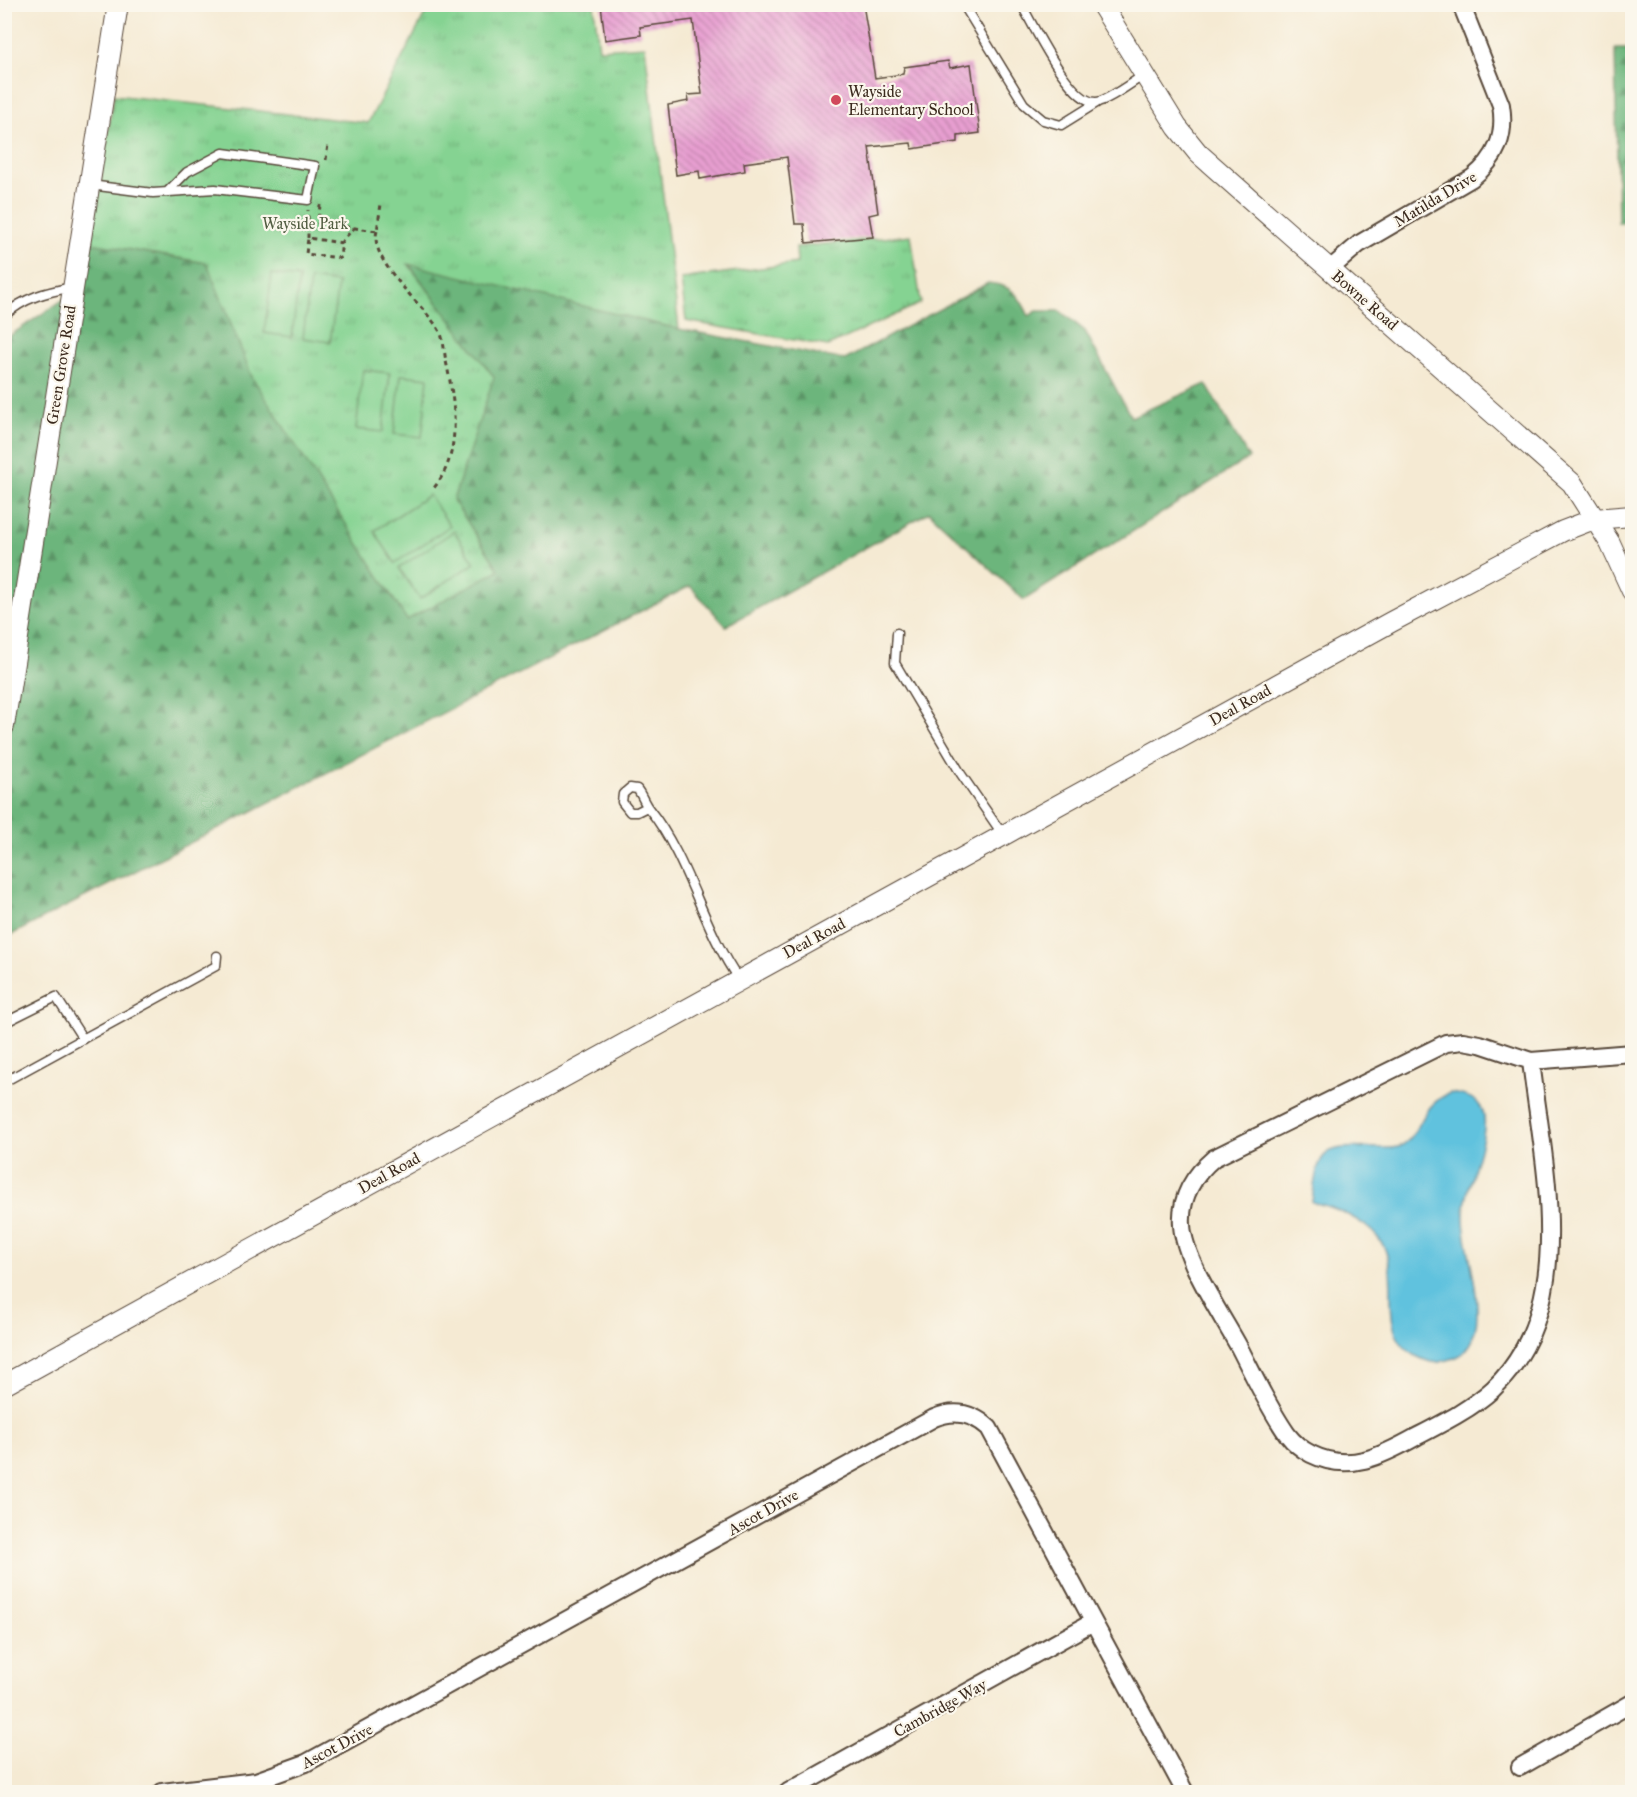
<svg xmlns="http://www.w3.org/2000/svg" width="1637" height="1797" viewBox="0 0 1637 1797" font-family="'IM FELL Great Primer',serif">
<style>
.forest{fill:url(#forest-firs);stroke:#54704d;stroke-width:1.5}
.park{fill:url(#park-tufts);stroke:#607e58;stroke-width:1.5}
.pitch{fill:#85d392;stroke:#607e58;stroke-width:1.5}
.water{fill:#60c2de;stroke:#4e767e;stroke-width:1.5}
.building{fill:url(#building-back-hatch)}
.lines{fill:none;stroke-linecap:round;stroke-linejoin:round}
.service-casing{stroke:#574739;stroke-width:11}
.minor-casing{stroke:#574739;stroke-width:20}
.tertiary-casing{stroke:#574739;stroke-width:22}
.path{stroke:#574739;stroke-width:3;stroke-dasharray:4.5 4.5;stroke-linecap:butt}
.service{stroke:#fff;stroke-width:8}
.minor{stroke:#fff;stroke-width:16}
.tertiary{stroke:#fff;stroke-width:20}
.poi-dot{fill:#d1495b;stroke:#fbf7ec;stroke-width:2}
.labels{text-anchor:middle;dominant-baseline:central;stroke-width:4.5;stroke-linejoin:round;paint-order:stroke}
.poi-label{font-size:16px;fill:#3b2a1e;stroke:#fbf7ec;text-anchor:start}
.street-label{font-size:16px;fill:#3b2a1e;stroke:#fbf7ec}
.park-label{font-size:16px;fill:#515d41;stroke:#fbf7ec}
</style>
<defs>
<pattern id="forest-firs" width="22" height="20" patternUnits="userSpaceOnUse" patternTransform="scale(1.5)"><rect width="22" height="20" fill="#6cb57c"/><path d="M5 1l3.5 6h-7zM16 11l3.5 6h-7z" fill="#5a9365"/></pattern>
<pattern id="park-tufts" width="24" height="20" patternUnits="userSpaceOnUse" patternTransform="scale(1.5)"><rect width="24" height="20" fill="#85d392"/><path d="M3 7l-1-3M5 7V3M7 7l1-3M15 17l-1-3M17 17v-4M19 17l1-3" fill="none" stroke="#74b57d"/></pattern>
<pattern id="building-back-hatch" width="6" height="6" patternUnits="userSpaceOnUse" patternTransform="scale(1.5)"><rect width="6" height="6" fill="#e89fd1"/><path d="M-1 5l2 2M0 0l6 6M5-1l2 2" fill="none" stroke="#bd82a9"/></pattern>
</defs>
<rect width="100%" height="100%" fill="#fbf7ec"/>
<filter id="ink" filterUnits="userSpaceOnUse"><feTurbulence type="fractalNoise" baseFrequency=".0167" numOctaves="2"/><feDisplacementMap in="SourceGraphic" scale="12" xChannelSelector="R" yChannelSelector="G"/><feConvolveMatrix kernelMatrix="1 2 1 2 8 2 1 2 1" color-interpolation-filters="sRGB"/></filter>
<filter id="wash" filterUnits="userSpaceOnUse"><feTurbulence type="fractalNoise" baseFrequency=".008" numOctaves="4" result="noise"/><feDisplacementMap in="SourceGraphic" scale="24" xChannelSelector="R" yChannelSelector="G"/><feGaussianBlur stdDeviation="1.35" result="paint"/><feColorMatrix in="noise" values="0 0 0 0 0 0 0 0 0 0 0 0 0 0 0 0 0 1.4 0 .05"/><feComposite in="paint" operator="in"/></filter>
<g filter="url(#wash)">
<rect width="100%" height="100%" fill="#f5ead3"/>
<path class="forest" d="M1615,49H1632V223H1618Z
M91,243L207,263L252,377L499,570L453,500L493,377L408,263L679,329L845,360L988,283C1012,285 1019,295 1029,316L1037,311H1060L1085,331L1131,417L1206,384L1249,458L1024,600L929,512L726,626L690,586L5,938V339L70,295Z"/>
<path class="park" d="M430,5H594L599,49L645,46L679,329L408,264L494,377L453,500L499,570L407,620L252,377L207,263L91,243L114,95L368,123Z
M911,235L921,303L828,346L686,321L681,279L797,263L796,247Z"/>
<path class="pitch" d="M272,274L299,278L292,337L264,333Z
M310,279L338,283L330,342L303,338Z
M363,370L390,373L383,432L356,429Z
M401,375L428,378L422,437L394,434Z
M429,495L450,526L395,563L374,531Z
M454,531L475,563L420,599L399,568Z"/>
<path class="water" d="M1450,1093C1464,1095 1478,1097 1483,1112C1491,1137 1463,1188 1464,1219C1465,1255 1491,1316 1467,1348C1461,1358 1450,1359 1440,1362C1432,1364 1425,1360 1418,1357C1371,1333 1406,1274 1379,1239C1365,1220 1334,1207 1312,1202C1318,1147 1323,1146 1378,1148C1385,1148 1394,1149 1401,1146C1422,1134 1419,1106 1450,1093Z"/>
<g id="blocks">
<path class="building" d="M601,4H863L875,78L903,74L904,67L948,61L950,68L971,64L980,133L958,136V142L912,149L911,143L869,147L878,213L869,215L873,237L806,243L804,224H795L787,157L744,163L745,171L700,179L699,171L676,175L668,105L689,101L688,95L702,94L693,20L640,27L641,35L605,40Z"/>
</g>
</g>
<g filter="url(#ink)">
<use href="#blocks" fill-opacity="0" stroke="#574739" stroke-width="1.5"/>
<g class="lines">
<g class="service-casing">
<path id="service" d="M963,4L1024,104L1043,120L1061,125L1098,102
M1021,4C1034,26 1070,103 1096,102C1106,102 1134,81 1144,75
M90,185L153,193L215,189L308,200L315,166L223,153L187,172L167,192
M4,316C24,297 47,292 73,287
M897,633L895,663L961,774L1003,835
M647,807L637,812H630L622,802L623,794L630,788L637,789C642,795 644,803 649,809C689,859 702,927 739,980
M4,1023L56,997L83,1039
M4,1082L216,966L217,956"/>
</g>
<g class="minor-casing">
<path id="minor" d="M1330,269L1359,244L1472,178C1497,158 1506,136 1501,105L1461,4
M1531,1061C1543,1165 1580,1306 1493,1389C1471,1409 1443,1423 1416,1437C1382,1456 1349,1473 1311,1454C1301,1449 1293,1442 1287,1434C1268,1407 1254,1376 1239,1347C1221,1314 1184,1260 1182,1225C1180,1197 1194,1175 1214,1158L1446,1043L1463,1041L1480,1044L1531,1061L1632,1053
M1520,1767L1632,1703
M162,1792L256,1781L306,1763L934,1418C955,1409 973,1413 989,1428L1185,1792
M788,1792L1093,1622"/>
</g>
<g class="tertiary-casing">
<path id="tertiary" d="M1101,4L1177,127L1198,153L1572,483L1610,543L1632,591
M4,726L118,4
M4,1385L1391,622L1563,531L1594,519L1632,516"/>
</g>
<path class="path" d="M326,160L328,144
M320,205L318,223L377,231L381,204
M377,231C368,261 425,306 439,330C444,338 444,352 446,361C455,403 463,454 433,489
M308,238V210
M342,243L308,238L306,254L340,258L342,241L354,228"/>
<use href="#service" class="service"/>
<use href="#minor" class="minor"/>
<use href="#tertiary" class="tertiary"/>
</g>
</g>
<circle class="poi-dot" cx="836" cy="100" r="6"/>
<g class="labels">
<g class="poi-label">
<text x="848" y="91">Wayside<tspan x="848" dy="18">Elementary School</tspan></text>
</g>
<g class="street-label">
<text transform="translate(1435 199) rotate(-31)">Matilda Drive</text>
<text transform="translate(1365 300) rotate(41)">Bowne Road</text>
<text transform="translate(61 365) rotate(-81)">Green Grove Road</text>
<text transform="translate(1240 705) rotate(-29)">Deal Road</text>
<text transform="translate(814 938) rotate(-28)">Deal Road</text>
<text transform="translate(389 1173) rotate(-29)">Deal Road</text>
<text transform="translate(763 1512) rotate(-29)">Ascot Drive</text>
<text transform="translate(940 1708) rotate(-29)">Cambridge Way</text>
<text transform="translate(337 1746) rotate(-28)">Ascot Drive</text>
</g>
<g class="park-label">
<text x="305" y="223">Wayside Park</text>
</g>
</g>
<rect width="1637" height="1797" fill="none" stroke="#fbf7ec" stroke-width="24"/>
</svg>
